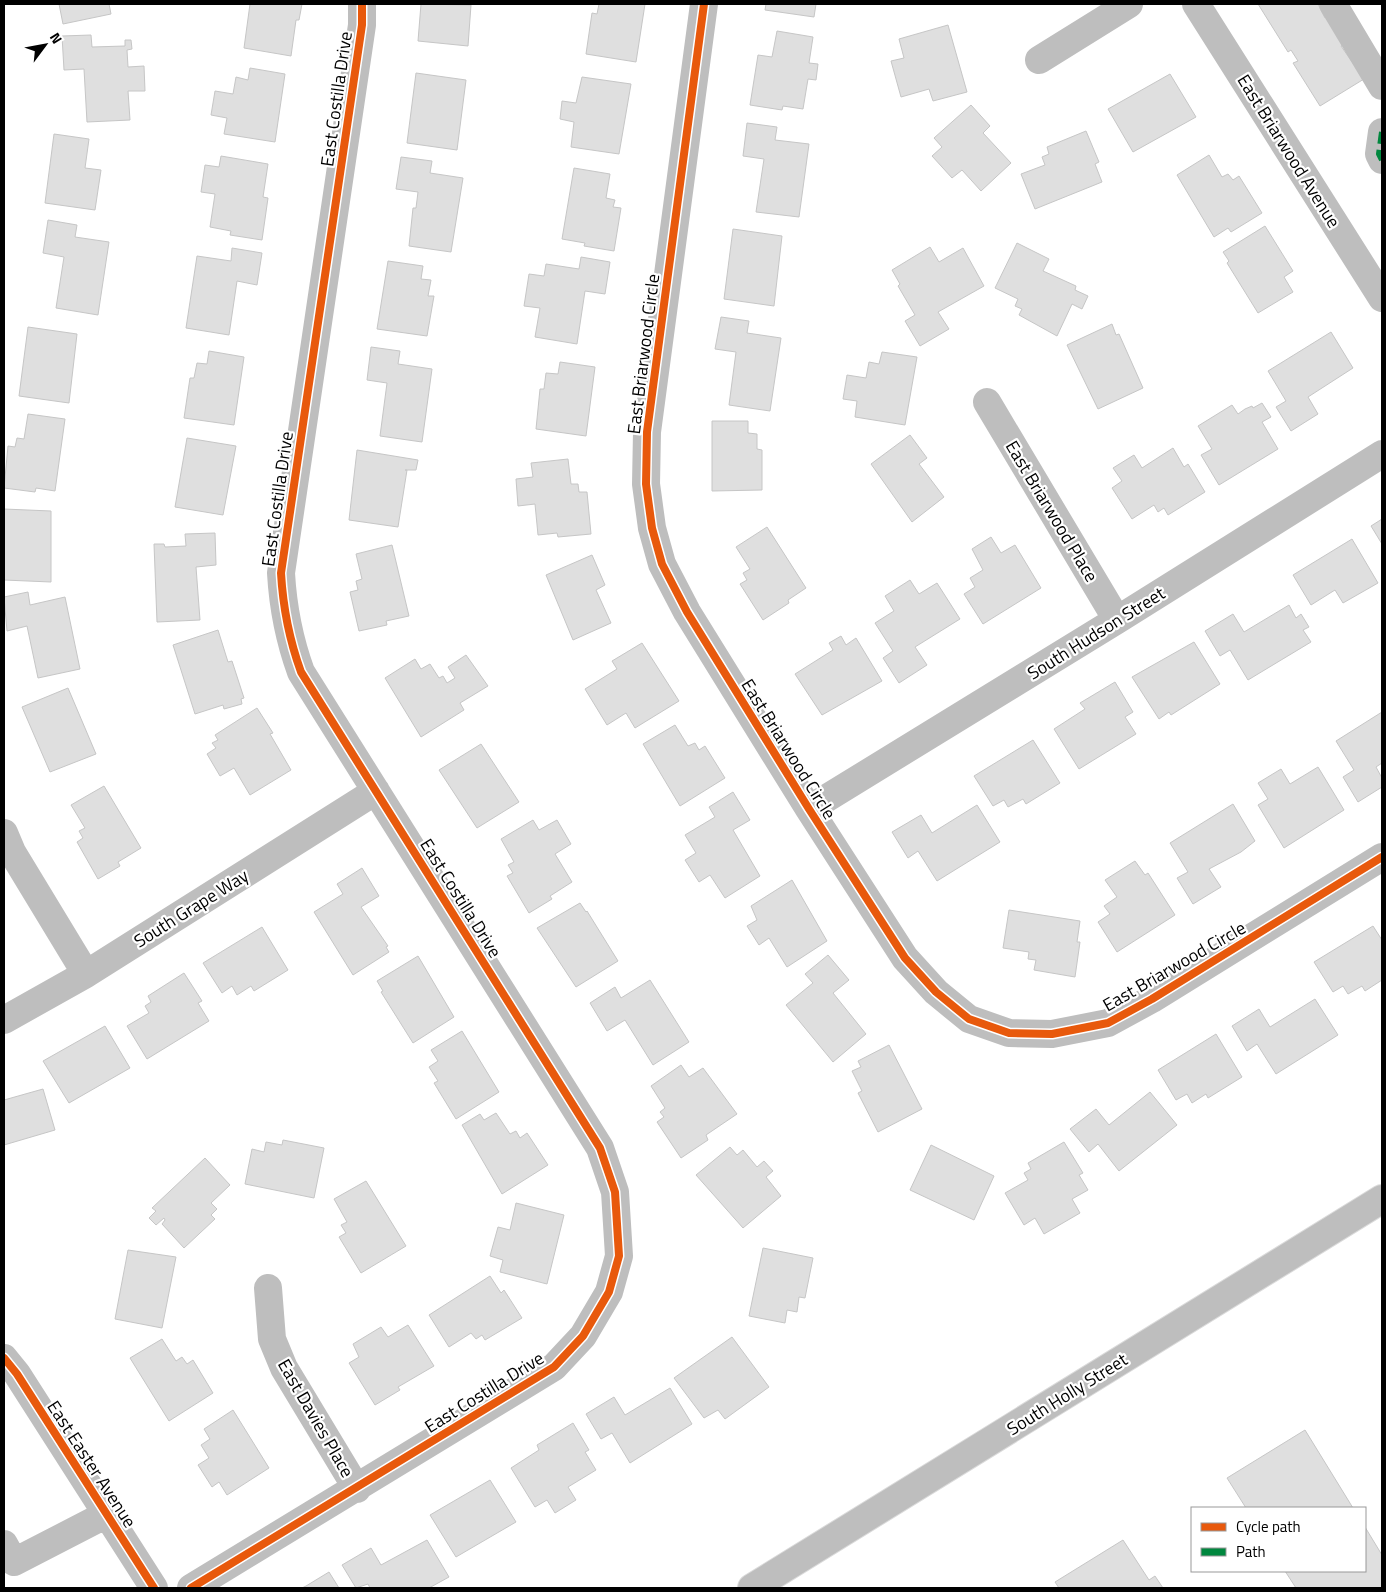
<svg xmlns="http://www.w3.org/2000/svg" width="1386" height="1592" viewBox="0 0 1386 1592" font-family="'Titillium Web',sans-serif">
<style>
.building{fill:#dfdfdf;stroke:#c6c6c6}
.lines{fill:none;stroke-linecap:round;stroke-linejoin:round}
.major-casing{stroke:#dbdbdb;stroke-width:30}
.minor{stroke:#bebebe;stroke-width:28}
.major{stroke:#bebebe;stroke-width:28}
.quiet{stroke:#00873e;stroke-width:6;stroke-dasharray:12 6;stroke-linecap:butt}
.cycleway-casing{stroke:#fff;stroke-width:11}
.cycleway{stroke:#e8590c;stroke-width:8}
.labels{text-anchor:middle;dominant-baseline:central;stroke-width:4.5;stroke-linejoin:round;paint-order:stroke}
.street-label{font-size:18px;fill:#000;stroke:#fff}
</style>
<rect width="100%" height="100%" fill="#fff"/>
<path class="building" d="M59,4H109L111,14L63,24Z
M250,4H302L299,20H296L291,56L244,48Z
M421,4L471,5L468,46L418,41Z
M599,4H645L636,62L586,54L592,13L597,14Z
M766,4H816L814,17L765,10Z
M1258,4H1318L1325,18L1327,16L1344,44L1341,46L1364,79L1320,106L1293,63L1298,61L1291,50L1288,52Z
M948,25L967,92L933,101L929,89L901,97L891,61L904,58L899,39Z
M777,31L813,37L809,63L818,64L816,80L808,79L803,109L783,106L782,110L750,105L758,55L772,57Z
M91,35L92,47L125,46V40H131L132,49L127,50L128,67L144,66L145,91H128L130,120L87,122L84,69L64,70L62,36Z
M250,68L285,74L275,142L224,134L227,118L211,115L215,91L233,94L236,77L248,80Z
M416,73L466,80L457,150L407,143Z
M1170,74L1196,117L1133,152L1108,109Z
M582,77L631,84L619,154L571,147L574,122L560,119L562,101L576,103Z
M971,105L990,126L983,133L1011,163L981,191L962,170L952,178L932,156L942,147L934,138Z
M747,123L777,127L775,140L809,144L799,217L756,212L764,159L743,156Z
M1086,131L1099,162L1095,164L1102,182L1035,209L1021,174L1045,165L1042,157L1049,154L1047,147Z
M54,134L89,139L85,168L101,170L95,210L45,203Z
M1209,155L1222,177L1228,174L1233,180L1239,176L1262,213L1231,232L1228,228L1214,237L1177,175Z
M221,156L268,164L263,197L268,198L262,240L230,235L231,231L210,227L215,194L201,192L205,165L219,167Z
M401,157L432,161L430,173L463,178L451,252L409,246L413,208H416L418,192L396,189Z
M574,168L610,174L606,198L615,200L613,207L621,208L614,251L584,246L585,243L562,239Z
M48,220L77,225L75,237L109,242L98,315L56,308L64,257L43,253Z
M1265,226L1293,271L1284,277L1293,292L1258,313L1227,263L1229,261L1223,252Z
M733,229L782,236L774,306L724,299Z
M1017,243L1049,259L1043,271L1076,286L1075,290L1088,296L1082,309L1072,304L1057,336L1019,315L1022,309L1015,306L1018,299L995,288Z
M930,247L939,262L963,248L984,286L938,312L949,329L920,346L905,321L915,315L898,286L900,284L892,270Z
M232,248L262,253L257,285L237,281L229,335L186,328L197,256L231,261Z
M581,257L610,262L605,294L585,291L577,344L535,337L540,308L524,306L529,274L544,276L546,264L579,269Z
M388,261L423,266L421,279L431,280L428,296H434L427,336L377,329Z
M721,317L749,321L747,333L781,338L770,411L729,405L736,352L715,349Z
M1112,324L1116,335L1119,334L1143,388L1098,409L1067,345Z
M28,327L77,334L69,403L19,396Z
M1331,332L1353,368L1308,397L1318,414L1291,431L1276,407L1286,401L1268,371Z
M371,347L400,351L398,364L432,369L422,442L380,436L387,383L367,380Z
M209,351L244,357L234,425L184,418L190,378H194L197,363L207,364Z
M882,352L917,357L905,425L855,417L857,401L843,399L847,375L866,378L869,362L879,364Z
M560,362L595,367L586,436L536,429L540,389H544L546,373L558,374Z
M1262,403L1271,417L1262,422L1278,449L1219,485L1201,455L1212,449L1198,426L1232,405L1238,414L1245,409L1252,406L1253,408Z
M28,414L65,419L55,491L36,488L35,492L4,488L8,446L15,447L17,438L24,439Z
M712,421H748V433L757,434V449L762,450V490L712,491Z
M910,435L927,458L919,464L944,497L912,522L871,464Z
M187,438L236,446L223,515L175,507Z
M1173,448L1184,467L1188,464L1205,492L1168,515L1164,508L1158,512L1154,505L1132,519L1112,488L1122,481L1113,468L1134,455L1142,468Z
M357,450L418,460L416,470H405H407L398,527L349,520Z
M568,459L571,484H578L579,492H587L591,534L558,537L557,533L538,535L535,504L518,506L516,479L533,477L531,463Z
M4,509L51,511V582L4,580Z
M1382,519V544L1371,526Z
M767,527L806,588L788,600L789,603L763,620L740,584L747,580L743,573L750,569L736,547Z
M215,533L216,565L196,567L200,620L157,622L154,544H164L165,547L186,546L185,534Z
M991,537L1001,553L1015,545L1041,588L983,624L964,594L975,587L970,578L983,570L972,549Z
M1352,539L1378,583L1343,603L1335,590L1311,605L1293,575Z
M392,545L409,616L386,621L387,625L359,631L350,592L358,590L356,581L362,579L356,554Z
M592,555L605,585L596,590L611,623L573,640L546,575Z
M910,580L919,594L937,583L960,619L915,647L927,665L899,683L883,658L893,651L875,623L894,611L885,596Z
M28,592L30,605L65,597L80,669L38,678L27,626L7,631L4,597Z
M1289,605L1296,618L1301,614L1309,627L1303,630L1311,642L1248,680L1230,650L1220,656L1205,631L1233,614L1244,632Z
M218,630L228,662L232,661L244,698L241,699L242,704L224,709L223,705L195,714L173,645Z
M841,636L846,645L856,638L882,681L822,715L795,674L833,650L829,643Z
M1194,642L1220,684L1171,715L1169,712L1159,719L1132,677Z
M642,643L679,701L635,728L626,713L607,725L585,689L617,669L612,661Z
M466,655L488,686L460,703L464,710L421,737L385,678L415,659L421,669L430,664L439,678L443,676L447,683L455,678L448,667Z
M1115,682L1133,712L1125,717L1136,734L1079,769L1054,729L1085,709L1080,703Z
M68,688L96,754L50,772L22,707Z
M257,708L273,733L270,734L291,770L250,795L234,768L220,776L207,754L216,748L212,743L218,740L215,735Z
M1382,712V763L1376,767L1382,778V787L1358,802L1343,777L1354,770L1336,741Z
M675,725L688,746L695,743L699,750L705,746L725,778L680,806L643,744Z
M1033,740L1060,783L1026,804L1023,799L1008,807L1004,800L993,806L974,776Z
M481,744L519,802L477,828L439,770Z
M1318,767L1344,810L1284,848L1258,805L1268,799L1258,783L1281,769L1290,784Z
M104,786L141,848L118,862L120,866L98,879L77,842L83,838L79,831L85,828L71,805Z
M733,792L750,820L733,830L760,876L725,898L710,875L699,882L685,860L696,853L685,835L715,817L709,807Z
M1233,804L1255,841L1241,852L1209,869L1221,887L1193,904L1177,878L1188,872L1170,843Z
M977,805L1000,842L937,881L918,851L908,858L892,832L921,815L932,833Z
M533,820L539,830L557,820L571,844L555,854L572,882L550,896L552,899L529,913L507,876L513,873L508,865L514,862L501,839Z
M1135,861L1145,875L1148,873L1175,915L1117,952L1098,922L1110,914L1104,906L1117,897L1105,880Z
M362,868L379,896L361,907L388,946L386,947L389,952L353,975L314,912L343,894L337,884Z
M792,880L827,941L787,967L769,938L759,945L747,926L757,920L751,906Z
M580,903L586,912L587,911L618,961L576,987L537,928Z
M1009,910L1080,921L1077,942H1080L1075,977L1034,970L1036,960L1028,959L1029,952L1003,948Z
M1373,926L1382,940V980L1365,991L1362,986L1348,994L1343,986L1333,992L1314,962Z
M262,927L288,970L254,991L251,986L237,995L232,986L222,993L203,963Z
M828,955L849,980L833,993L866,1034L833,1062L786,1005L813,983L805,974Z
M418,956L454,1017L413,1043L381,992L383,991L377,981Z
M184,973L202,1001L198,1003L209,1021L147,1059L127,1026L149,1013L145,1006L151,1002L148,996Z
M650,980L689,1042L653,1065L625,1020L607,1031L590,1003L615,987L621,998Z
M1315,999L1338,1035L1276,1074L1257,1044L1247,1051L1232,1026L1259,1009L1270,1027Z
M105,1026L130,1068L69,1103L43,1061Z
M462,1031L499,1092L456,1119L434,1083L438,1081L429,1067L438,1061L431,1050Z
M1216,1034L1242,1077L1208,1098L1206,1094L1192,1103L1187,1094L1176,1100L1158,1070Z
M889,1045L922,1109L878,1132L858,1093L862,1091L852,1071L861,1067L858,1061Z
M681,1065L689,1077L703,1068L737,1114L706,1135L708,1140L681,1158L657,1122L664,1117L660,1112L665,1108L651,1086Z
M43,1089L55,1130L4,1145V1100Z
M1150,1092L1177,1125L1119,1171L1098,1144L1089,1152L1070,1129L1096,1109L1109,1125Z
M496,1113L510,1134L516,1131L520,1138L527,1133L548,1165L502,1194L462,1125L480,1114L484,1120Z
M283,1140L324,1148L314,1198L245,1184L252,1149L264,1152L266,1142L282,1145Z
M1064,1142L1083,1173L1079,1175L1088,1190L1072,1199L1080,1213L1044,1234L1035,1218L1024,1225L1005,1193L1028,1180L1024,1173L1031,1169L1028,1163Z
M931,1145L994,1176L974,1220L910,1190Z
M730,1147L737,1155L743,1150L757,1167L764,1161L773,1171L766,1177L781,1196L743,1228L696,1175Z
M205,1158L230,1185L211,1203L217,1209L211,1215L215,1219L184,1248L162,1224L165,1220L164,1218L156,1225L149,1218L156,1211L152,1208Z
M366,1181L406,1246L361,1273L339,1237L346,1233L341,1225L347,1222L334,1199Z
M516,1203L564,1215L547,1284L500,1272L503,1260L490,1256L498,1227L510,1230Z
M763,1248L813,1258L805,1298L799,1297L797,1312L787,1310L785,1323L749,1316Z
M128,1250L176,1257L162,1328L115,1319Z
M490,1276L501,1293L504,1290L522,1318L485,1340L482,1335L476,1339L471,1333L449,1347L429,1315Z
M408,1325L434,1366L398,1387L400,1390L375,1405L349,1363L359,1357L353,1344L381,1327L388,1337Z
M732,1337L769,1387L725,1419L718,1410L704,1418L674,1378Z
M162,1339L176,1361L182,1357L187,1364L193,1360L213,1393L169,1421L130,1358Z
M670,1388L692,1424L630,1463L612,1433L601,1439L586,1414L614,1397L625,1415Z
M233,1410L269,1468L227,1495L219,1482L212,1487L198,1465L209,1458L201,1445L210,1439L204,1429Z
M573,1423L589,1450L585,1452L596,1470L568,1487L576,1500L555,1513L547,1500L535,1507L511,1468L539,1450L537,1445Z
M1305,1430L1353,1508H1246L1227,1478Z
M490,1480L516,1522L456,1557L430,1515Z
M1365,1527L1382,1555V1588H1296L1285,1571H1365Z
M427,1540L449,1577L429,1588H370L368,1584L356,1588L342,1565L371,1548L381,1565Z
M1123,1540L1149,1580L1155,1576L1163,1588H1059L1055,1582Z
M329,1572L339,1588H302L306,1586Z"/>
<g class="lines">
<g class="major-casing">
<path id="major" d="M752,1588L1382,1199"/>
</g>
<path class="minor" d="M704,4L647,432L646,484L652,528L662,564L687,612L809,809L905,958L936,992L969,1019L1009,1033L1052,1034L1108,1023L1152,999L1382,857
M1196,4L1382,298
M1333,4L1382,86
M1039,60L1129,4
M1382,132L1379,154L1382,160
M987,402L1117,620
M809,809L1117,620L1382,454
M4,833L12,852L86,974
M4,1020L86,974L376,791
M268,1288L272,1339L284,1368L357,1489
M4,1358L17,1374L154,1588
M4,1544L14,1562L107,1514
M191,1588L554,1367L583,1336L609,1292L619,1256L615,1192L600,1148L301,672C289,639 283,608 281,573L362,25V4"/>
<use href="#major" class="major"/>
<path class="quiet" d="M1382,132L1379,154L1382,160"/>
<g class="cycleway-casing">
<path id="cycleway" d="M704,4L647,432L646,484L652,528L662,564L687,612L809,809L905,958L936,992L969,1019L1009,1033L1052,1034L1108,1023L1152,999L1382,857
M4,1358L17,1374L154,1588
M191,1588L554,1367L583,1336L609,1292L619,1256L615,1192L600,1148L301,672C289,639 283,608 281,573L362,25V4"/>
</g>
<use href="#cycleway" class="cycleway"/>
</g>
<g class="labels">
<g class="street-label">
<text transform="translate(336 99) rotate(-82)">East Costilla Drive</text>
<text transform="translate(1289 151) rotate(58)">East Briarwood Avenue</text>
<text transform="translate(643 354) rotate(-83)">East Briarwood Circle</text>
<text transform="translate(277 499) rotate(-82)">East Costilla Drive</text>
<text transform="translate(1052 511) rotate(59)">East Briarwood Place</text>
<text transform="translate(1096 633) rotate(-32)">South Hudson Street</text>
<text transform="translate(789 749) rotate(58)">East Briarwood Circle</text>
<text transform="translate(461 898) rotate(58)">East Costilla Drive</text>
<text transform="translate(191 908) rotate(-32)">South Grape Way</text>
<text transform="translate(1174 966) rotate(-30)">East Briarwood Circle</text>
<text transform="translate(484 1392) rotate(-32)">East Costilla Drive</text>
<text transform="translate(1067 1394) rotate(-32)">South Holly Street</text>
<text transform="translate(316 1418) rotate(60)">East Davies Place</text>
<text transform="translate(92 1464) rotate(57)">East Easter Avenue</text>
</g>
</g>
<rect width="1386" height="1592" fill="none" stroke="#000000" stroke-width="10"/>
<rect x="1191" y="1507" width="175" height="65" fill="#ffffff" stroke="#999999"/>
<rect x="1201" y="1523" width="25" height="8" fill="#e8590c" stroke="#999999"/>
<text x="1236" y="1532" font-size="15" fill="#000000">Cycle path</text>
<rect x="1201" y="1548" width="25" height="8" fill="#00873e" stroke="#999999"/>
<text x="1236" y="1557" font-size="15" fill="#000000">Path</text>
<g transform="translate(45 45) rotate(58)" stroke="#ffffff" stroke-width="4" paint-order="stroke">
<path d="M0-4L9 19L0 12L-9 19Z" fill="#000000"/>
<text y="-8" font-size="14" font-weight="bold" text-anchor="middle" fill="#000000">N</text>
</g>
</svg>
